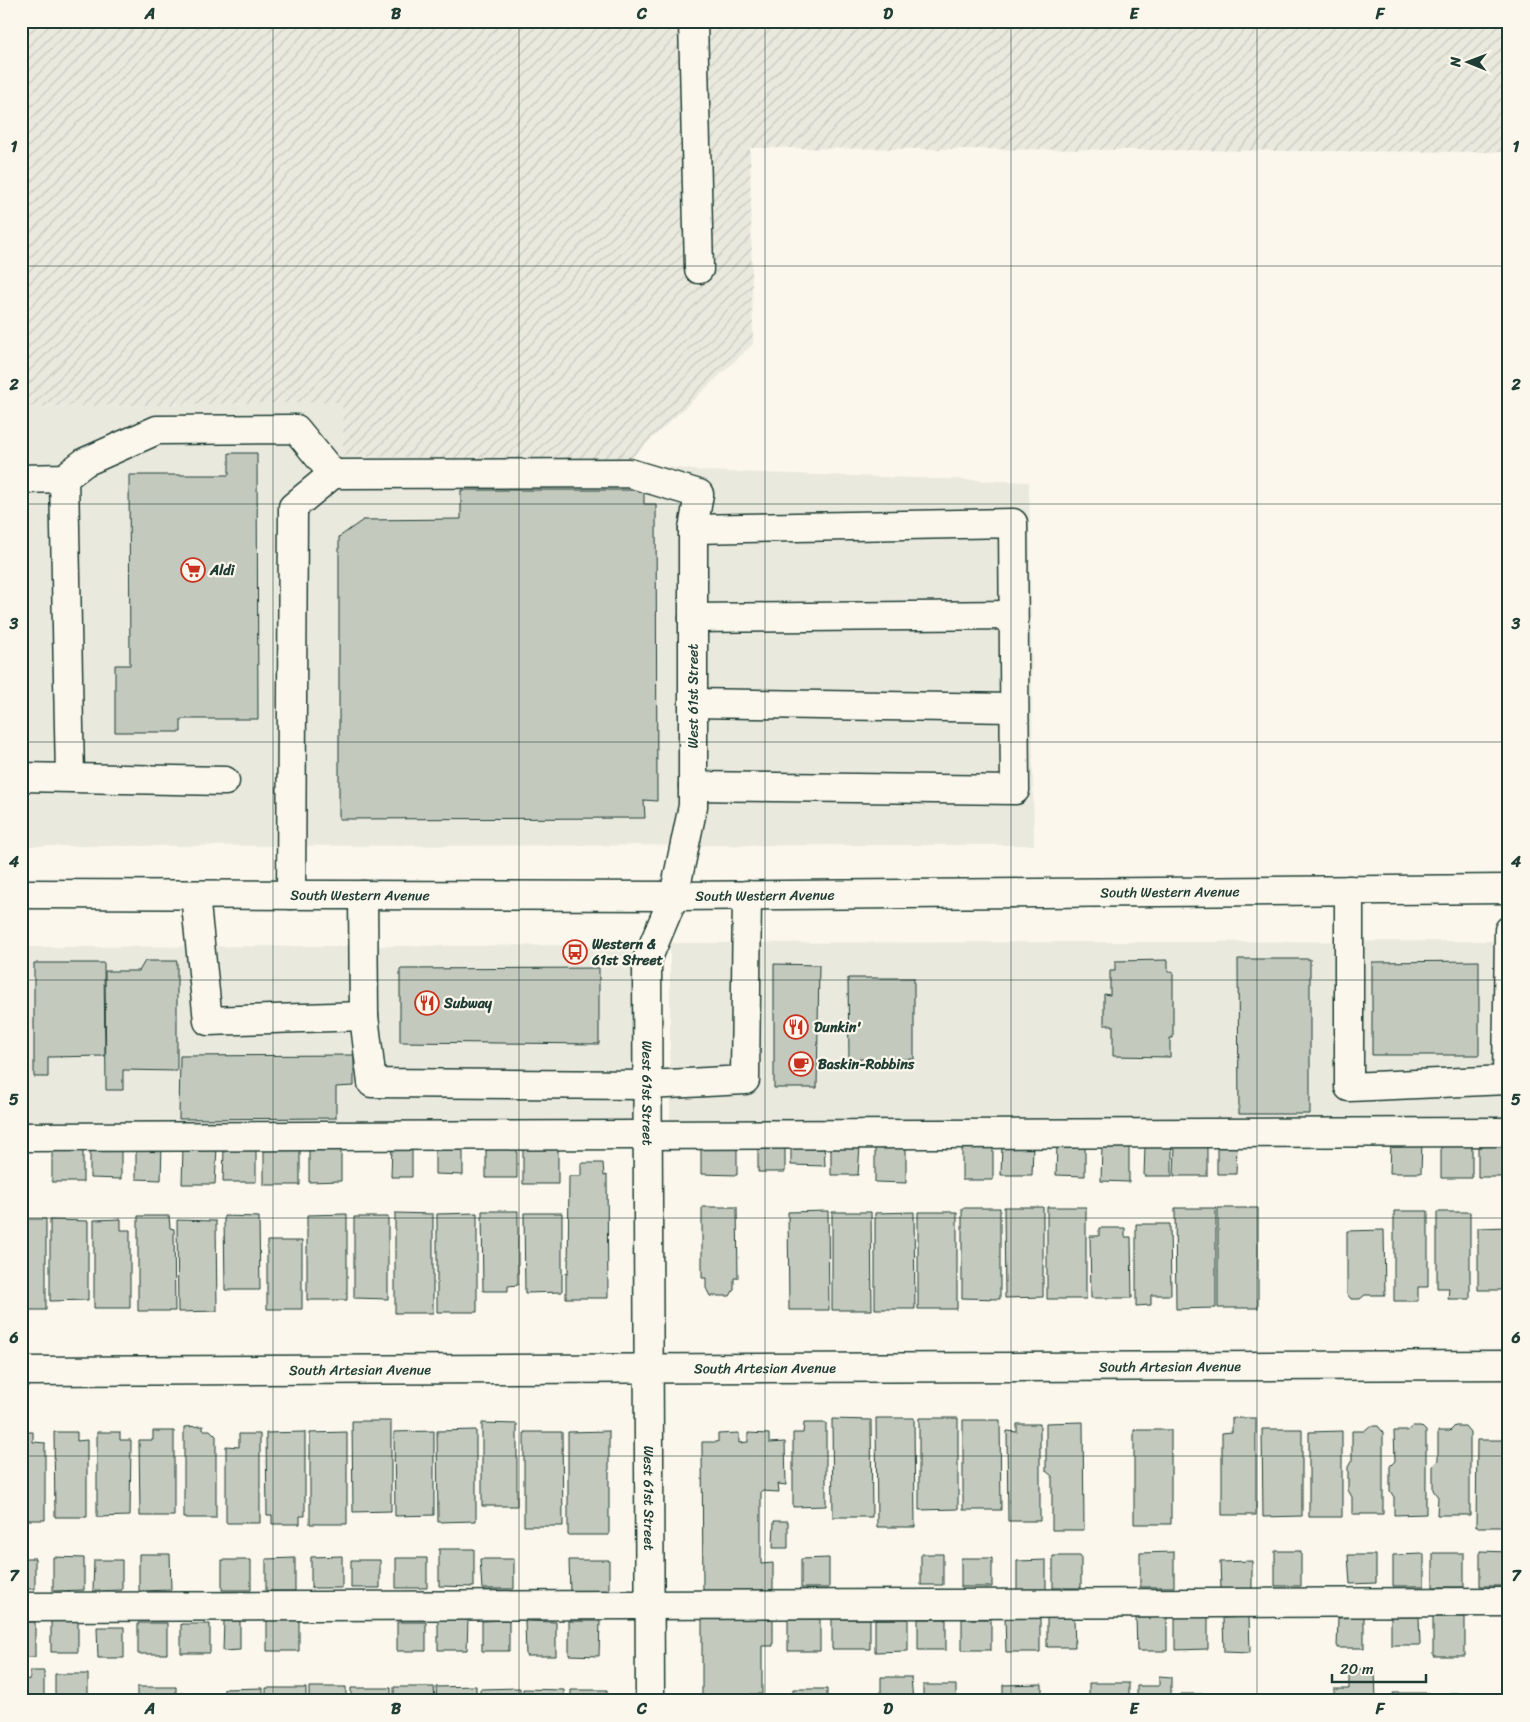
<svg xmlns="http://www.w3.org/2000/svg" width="1530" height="1722" viewBox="0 0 1530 1722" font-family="Sriracha,sans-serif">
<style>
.built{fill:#eae9de}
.industrial{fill:url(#industrial-furrows)}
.building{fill:#c4c9be;stroke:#1f3d34}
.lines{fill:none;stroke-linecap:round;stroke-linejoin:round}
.minor-casing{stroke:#1f3d34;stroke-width:31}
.major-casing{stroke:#1f3d34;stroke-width:31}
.minor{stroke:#fbf7ec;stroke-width:28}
.major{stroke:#fbf7ec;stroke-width:28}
.grid{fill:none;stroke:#1f3d34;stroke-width:1;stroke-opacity:0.55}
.labels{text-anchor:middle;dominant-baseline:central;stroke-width:4.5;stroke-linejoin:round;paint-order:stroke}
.poi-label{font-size:14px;font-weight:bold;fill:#1f3d34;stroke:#fbf7ec;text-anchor:start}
.street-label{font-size:14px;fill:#1f3d34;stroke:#fbf7ec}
.neatline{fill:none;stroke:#1f3d34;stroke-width:2}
.grid-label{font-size:16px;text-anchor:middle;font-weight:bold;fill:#1f3d34}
</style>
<defs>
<pattern id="industrial-furrows" width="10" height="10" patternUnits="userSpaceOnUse" patternTransform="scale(1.25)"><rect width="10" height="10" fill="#eae9de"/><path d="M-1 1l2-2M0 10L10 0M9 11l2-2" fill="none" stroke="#c8c9bf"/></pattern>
</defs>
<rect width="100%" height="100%" fill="#fbf7ec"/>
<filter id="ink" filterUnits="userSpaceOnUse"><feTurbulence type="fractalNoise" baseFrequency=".02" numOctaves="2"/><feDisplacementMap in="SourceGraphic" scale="10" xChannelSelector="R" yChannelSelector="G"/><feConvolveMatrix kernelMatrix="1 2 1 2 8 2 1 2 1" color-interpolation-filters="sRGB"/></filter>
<g filter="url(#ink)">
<path class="built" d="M342,402L343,456L627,462L703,471L1029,482L1034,845L21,846V407Z
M1509,941V1132L670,1135V943Z
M634,945L633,1136L21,1137V947Z"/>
<path class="industrial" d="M21,21H1509V152L750,148L753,344L627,462L343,456L342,402L21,407Z"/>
<path class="building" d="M229,453H257L258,719H181V732H115V665H130L129,475H229Z
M461,490H644V504H656L657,801L644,800L645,818L339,819V537L363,520L461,519Z
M1238,959H1310V1114H1239Z
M1168,960V972H1173V1038H1170V1057L1113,1056V1025H1104V994L1110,995V971H1115V961Z
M145,961H177V1071L123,1070V1090H106L105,971H139Z
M1479,961V1055H1372V962Z
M34,963H104L105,1056L48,1057V1077H34Z
M774,964L819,965L817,1088H774Z
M599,968V1044L400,1042V969Z
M848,978H914V1059H849Z
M354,1055V1086L336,1087V1118L179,1119L180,1056Z
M1391,1142H1422L1421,1173H1390Z
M701,1143L737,1144V1175L701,1174Z
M1441,1143L1472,1144V1178H1441Z
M1478,1143L1509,1144V1177H1478Z
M824,1144L825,1166L791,1165V1145Z
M1217,1144H1237L1236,1174H1217Z
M136,1145H162L161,1180L136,1179Z
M392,1145H412V1177H391Z
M831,1145L860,1146L858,1175H831Z
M1002,1145L1033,1146L1032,1175H1001Z
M1175,1145L1207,1146V1176H1174Z
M90,1146H121V1179L90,1178Z
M435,1146H463V1175L435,1174Z
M486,1146H517V1178H486Z
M758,1146H785V1172H758Z
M875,1146H906V1183L875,1182Z
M962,1146L993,1147V1180H962Z
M1057,1146L1085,1147V1176L1056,1175Z
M1102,1146L1129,1147V1182L1101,1181Z
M1145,1146H1172V1176H1144Z
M183,1147H217L215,1184H182Z
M523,1147L558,1148V1184H523Z
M224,1148H256V1182H223Z
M264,1148H300V1185H264Z
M309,1148H341V1181L309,1182Z
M52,1149L83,1150V1182H52Z
M581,1163H603L604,1176L607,1175L608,1298H566V1273H568L569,1176H581Z
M702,1207H737L738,1278H734V1289L730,1296H710L706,1288V1278H702Z
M1004,1207H1043V1297L1005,1298Z
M1047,1207H1086V1299H1047Z
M962,1208H1000V1299L962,1298Z
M1175,1208H1216V1308L1176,1309Z
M1218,1208H1258V1308H1218Z
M482,1211H518V1285L508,1286V1291H483Z
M828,1211L829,1310H789L788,1212Z
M1394,1211H1428V1287H1418V1301H1394Z
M832,1212H871L872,1310H832Z
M914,1212L915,1309H875V1213Z
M918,1212H957V1309H918Z
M1437,1212H1470V1299H1448L1449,1288H1437Z
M395,1213L433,1214V1313H395Z
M477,1213V1312H437V1214Z
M524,1213H562V1292L525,1293Z
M347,1214V1300H307V1215Z
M138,1216H169L170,1228L174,1229L175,1311H138Z
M224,1216L259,1217L260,1290H225Z
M354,1217H388V1299L354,1298Z
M21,1219H46V1310H21Z
M121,1219V1230H130V1308H94V1220Z
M50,1220L88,1221V1300L50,1301Z
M177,1220L216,1221L217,1311L178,1312Z
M1136,1224H1170L1171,1295H1151V1305L1136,1306Z
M1509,1227V1290H1478V1228Z
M1099,1228H1125V1237H1131L1132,1298H1091L1090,1236H1099Z
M1384,1230L1385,1295H1365L1360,1299H1351L1347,1294V1231Z
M267,1241H302V1309H267Z
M876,1418H914L915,1527H877Z
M919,1418H958V1509L919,1510Z
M1232,1418H1256V1515H1222V1433L1232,1432Z
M832,1419L871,1420L872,1517H833Z
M963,1420H1000L1001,1510H963Z
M352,1421H391V1511L353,1512Z
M1083,1422L1084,1530H1052V1476L1046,1471V1423Z
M482,1423L517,1424V1506H482Z
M804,1423H826V1506L793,1507V1433H803Z
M1017,1424H1040V1521H1008L1007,1431L1017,1432Z
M203,1426V1430H210L216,1436V1518H184V1427Z
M1370,1426H1378L1383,1432V1514H1352V1497L1348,1490V1467L1352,1460V1431H1364Z
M1413,1426H1421L1426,1431V1514L1394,1515V1497L1390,1491V1466L1395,1461L1394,1431H1407Z
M1455,1426H1465L1470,1432V1515H1437L1438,1497L1433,1490V1465L1438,1460V1431H1450Z
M1262,1429H1302V1516L1263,1517Z
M476,1430V1521L438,1522L437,1431Z
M1134,1430H1171V1524H1134Z
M153,1431H174V1516H140L139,1440H153Z
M434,1431V1515L395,1516L394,1432Z
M609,1431V1535H568V1432Z
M1342,1431V1517H1309V1432Z
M21,1432H33V1442L45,1443V1520H21Z
M54,1432H77V1441L87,1440V1517H55Z
M97,1432H120V1440H131L130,1516L97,1517Z
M305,1432V1516H300V1524H272V1515H267L266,1433Z
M347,1432V1524H310V1433Z
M524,1432H562L563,1526H524Z
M739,1433V1443L748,1442V1433L769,1434V1443L785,1442L786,1485L778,1484L779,1492L761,1491V1564L773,1563V1592H703L702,1442H718V1434Z
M239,1434H260V1523H226V1446L239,1447Z
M1477,1440H1507L1508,1527H1476Z
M774,1521H788V1548H773Z
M439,1549H474V1587L439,1586Z
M1275,1551H1301V1586H1275Z
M1480,1551L1509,1552V1586H1480Z
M1174,1552V1587H1140V1553Z
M1433,1553H1464V1587H1433Z
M139,1554H170L171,1590L139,1591Z
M921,1554H943V1585H921Z
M1424,1554V1586H1393V1555Z
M1348,1555H1376V1583L1350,1584Z
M342,1556V1588H311V1557Z
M1053,1556H1081V1588H1053Z
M53,1557L84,1558V1590L53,1591Z
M21,1558H35V1589H21Z
M295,1558V1591H266V1559Z
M396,1558H427V1588H396Z
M829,1558V1588H801V1559Z
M961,1558H992V1587H961Z
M480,1559H514V1589H482Z
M94,1560H122V1590L93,1591Z
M222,1560H251V1590H222Z
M351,1560H380V1588H351Z
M569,1560H609V1591L570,1592Z
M1046,1560V1590L1017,1591V1561Z
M1252,1561V1589H1221L1220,1562Z
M702,1615H773V1646H762V1694H750V1701H702Z
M1005,1616H1040V1652H1006Z
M1167,1617V1651H1137L1136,1618Z
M1175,1617H1208V1649L1175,1650Z
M1249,1617L1250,1653L1224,1652L1223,1618Z
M1364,1617V1648H1337L1338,1618Z
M1391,1617H1419L1420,1645H1391Z
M1433,1617H1465V1656H1433Z
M468,1618L467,1650H438V1619Z
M1047,1618H1074L1075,1647H1047Z
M51,1619H78V1652H51Z
M788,1619H820V1651H788Z
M832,1619H870V1649H832Z
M875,1619H908V1651L875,1652Z
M918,1619H946V1650H918Z
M962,1619H991V1650H962Z
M267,1620H299V1651H267Z
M509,1620V1651H482V1621Z
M224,1621H240V1650L223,1651Z
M525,1621L556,1622V1656H526Z
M569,1621H600L599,1656L569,1655Z
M21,1622H35V1657H21Z
M397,1622H426V1651H397Z
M138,1623H167V1654H138Z
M181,1624H210V1653H181Z
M97,1627H124V1658H98Z
M1349,1669H1375L1376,1701H1334V1689H1349Z
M30,1671H44V1701H21V1680L30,1679Z
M55,1674H88V1701H55Z
M1159,1676L1171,1677V1701H1137V1686H1159Z
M881,1677H911L913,1701H875L881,1693Z
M1089,1683H1129V1701H1089Z
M1042,1684V1701H1003V1685Z
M923,1685H956V1701H923Z
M476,1686V1701H437L436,1687Z
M137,1687H176V1701H137Z
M309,1687H346V1701H309Z
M394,1687H434L435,1701H394Z
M263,1688V1701H224V1689Z
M266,1688H306V1701H266Z
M351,1688H391V1701H351Z
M520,1688V1701H480V1689Z
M523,1689L564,1690V1701H523Z
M793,1689H827V1701H793Z
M571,1690H607V1701H571Z
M180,1693L219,1694V1701H180Z
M1393,1693H1429V1701H1393Z
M1181,1694H1213V1701H1180Z
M1444,1694H1473L1474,1701H1444Z
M1225,1697H1264V1701H1225Z"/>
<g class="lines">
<g class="minor-casing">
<g id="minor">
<path d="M693,21L699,269"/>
<path d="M64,478L70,777"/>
<path d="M21,479L64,478L85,462L157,430L296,429L333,474"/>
<path d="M693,529L1013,523L1015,790L693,786"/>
<path d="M693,618L1013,615"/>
<path d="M693,703L1013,708"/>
<path d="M21,777L225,781"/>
<path d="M1349,890V1087L1507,1080L1509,930"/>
<path d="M195,895L208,1021L364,1016L363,895"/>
<path id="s1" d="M291,895L293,507L333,474L629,473L699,494L693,529V806L674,896L647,960L650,1701"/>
<path d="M364,1016L372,1083L648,1085L745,1080L747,895"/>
<path d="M21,1137L1509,1132"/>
<path id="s2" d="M21,1371L1509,1365"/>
<path d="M21,1607L1509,1602"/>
</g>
</g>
<g class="major-casing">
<g id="major">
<path id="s3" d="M21,894L674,896L1509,889"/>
</g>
</g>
<use href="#minor" class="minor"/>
<use href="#major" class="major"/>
</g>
</g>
<path class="grid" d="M273,21V1701M519,21V1701M765,21V1701M1011,21V1701M1257,21V1701M21,266H1509M21,504H1509M21,742H1509M21,980H1509M21,1218H1509M21,1456H1509"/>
<defs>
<g id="supermarket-ring" transform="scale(1.25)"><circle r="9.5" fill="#fbf7ec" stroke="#c8321e" stroke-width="1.5"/><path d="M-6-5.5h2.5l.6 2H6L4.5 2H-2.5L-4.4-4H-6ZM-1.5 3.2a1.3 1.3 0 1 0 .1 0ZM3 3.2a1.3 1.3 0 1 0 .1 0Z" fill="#c8321e"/></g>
<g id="bus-ring" transform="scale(1.25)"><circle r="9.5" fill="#fbf7ec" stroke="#c8321e" stroke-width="1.5"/><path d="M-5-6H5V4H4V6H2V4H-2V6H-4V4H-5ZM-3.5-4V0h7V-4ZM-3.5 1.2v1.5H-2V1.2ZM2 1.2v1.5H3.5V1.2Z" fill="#c8321e"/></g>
<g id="restaurant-ring" transform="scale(1.25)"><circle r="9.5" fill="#fbf7ec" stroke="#c8321e" stroke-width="1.5"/><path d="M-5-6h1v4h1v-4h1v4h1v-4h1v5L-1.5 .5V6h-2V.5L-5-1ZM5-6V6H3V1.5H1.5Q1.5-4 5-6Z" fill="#c8321e"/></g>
<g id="cafe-ring" transform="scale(1.25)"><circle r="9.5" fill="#fbf7ec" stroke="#c8321e" stroke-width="1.5"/><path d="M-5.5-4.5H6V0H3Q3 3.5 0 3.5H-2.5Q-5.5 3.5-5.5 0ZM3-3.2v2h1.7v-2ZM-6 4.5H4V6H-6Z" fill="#c8321e"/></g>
</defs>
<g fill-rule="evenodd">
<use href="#supermarket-ring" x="193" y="570"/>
<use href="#bus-ring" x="575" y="952"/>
<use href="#restaurant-ring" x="427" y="1003"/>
<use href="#restaurant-ring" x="796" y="1027"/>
<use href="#cafe-ring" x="801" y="1064"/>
</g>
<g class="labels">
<g class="poi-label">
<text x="210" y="570">Aldi</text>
<text x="592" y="944">Western &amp;<tspan x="592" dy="16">61st Street</tspan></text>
<text x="444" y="1003">Subway</text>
<text x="814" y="1027">Dunkin'</text>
<text x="818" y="1064">Baskin-Robbins</text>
</g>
<g class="street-label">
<text transform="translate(693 696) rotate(-90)">West 61st Street</text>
<text stroke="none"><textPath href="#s3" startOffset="1149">South Western Avenue</textPath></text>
<text stroke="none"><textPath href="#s3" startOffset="339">South Western Avenue</textPath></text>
<text stroke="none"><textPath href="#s3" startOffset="744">South Western Avenue</textPath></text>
<text stroke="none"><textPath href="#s1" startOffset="1416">West 61st Street</textPath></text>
<text stroke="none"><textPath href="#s2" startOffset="1149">South Artesian Avenue</textPath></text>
<text stroke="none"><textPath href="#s2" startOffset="744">South Artesian Avenue</textPath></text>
<text stroke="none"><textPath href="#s2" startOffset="339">South Artesian Avenue</textPath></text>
<text stroke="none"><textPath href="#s1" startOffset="1821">West 61st Street</textPath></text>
</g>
</g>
<rect width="1530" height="1722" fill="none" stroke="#fbf7ec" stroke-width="55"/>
<g transform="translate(1468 62) rotate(271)" stroke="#fbf7ec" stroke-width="4" paint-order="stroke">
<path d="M0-4L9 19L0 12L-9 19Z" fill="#1f3d34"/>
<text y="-8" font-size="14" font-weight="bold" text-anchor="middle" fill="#1f3d34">N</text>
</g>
<path d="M1332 1674v8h94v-8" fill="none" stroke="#1f3d34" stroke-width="2.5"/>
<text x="1340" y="1674" font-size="15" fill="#1f3d34" stroke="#fbf7ec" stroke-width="4" paint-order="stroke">20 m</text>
<rect x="28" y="28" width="1474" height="1666" class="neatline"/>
<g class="grid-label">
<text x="150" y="19">A</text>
<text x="396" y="19">B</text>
<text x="642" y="19">C</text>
<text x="888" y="19">D</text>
<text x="1134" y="19">E</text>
<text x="1380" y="19">F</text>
<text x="14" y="152">1</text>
<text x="1516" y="152">1</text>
<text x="14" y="390">2</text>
<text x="1516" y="390">2</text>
<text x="14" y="629">3</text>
<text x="1516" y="629">3</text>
<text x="14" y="867">4</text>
<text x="1516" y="867">4</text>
<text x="14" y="1105">5</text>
<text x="1516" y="1105">5</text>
<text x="14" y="1343">6</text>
<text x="1516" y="1343">6</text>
<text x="14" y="1581">7</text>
<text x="1516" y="1581">7</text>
<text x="150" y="1714">A</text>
<text x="396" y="1714">B</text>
<text x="642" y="1714">C</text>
<text x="888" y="1714">D</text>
<text x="1134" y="1714">E</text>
<text x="1380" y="1714">F</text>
</g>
</svg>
